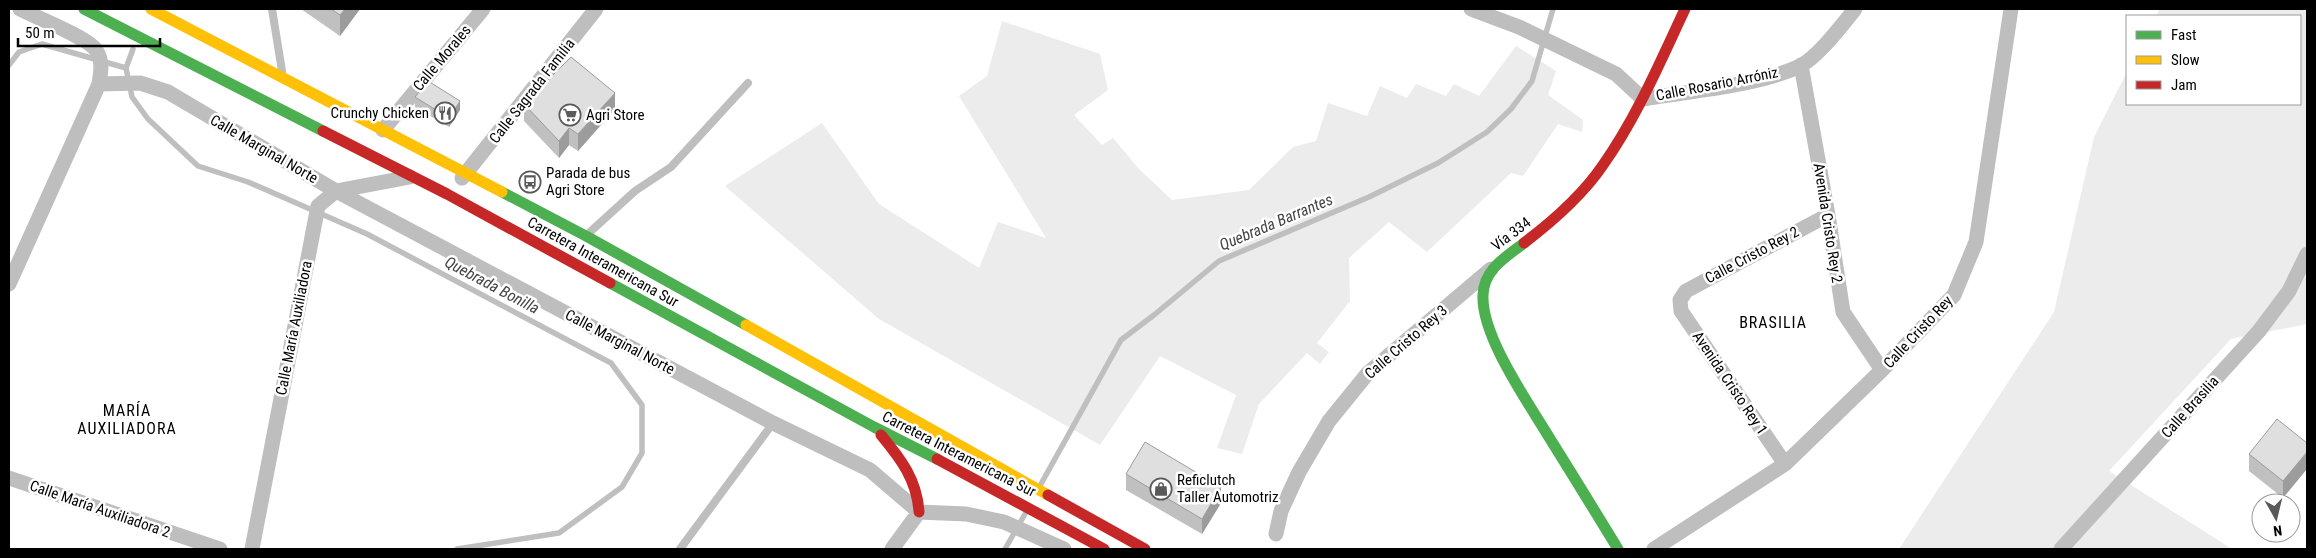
<svg xmlns="http://www.w3.org/2000/svg" width="2316" height="558" viewBox="0 0 2316 558" font-family="'Roboto Condensed',sans-serif">
<style>
.green{fill:#ececec}
.lines{fill:none;stroke-linecap:round;stroke-linejoin:round}
.stream{stroke:#bfbfbf;stroke-width:5.5}
.lane{stroke:#bebebe;stroke-width:8}
.street{stroke:#bebebe;stroke-width:15}
.fast{stroke:#4caf50;stroke-width:11}
.slow{stroke:#ffc107;stroke-width:11}
.jam{stroke:#c62828;stroke-width:11}
.wall{fill:#c0c0c0}
.shaded-wall{fill:#9c9c9c}
.building{fill:#dfdfdf;stroke:#9c9c9c}
.labels{text-anchor:middle;dominant-baseline:central;stroke-width:5;stroke-linejoin:round;paint-order:stroke}
.street-label{font-size:15px;fill:#000;stroke:#fff}
.poi-label{font-size:15px;fill:#000;stroke:#fff;text-anchor:start}
.water-label{font-size:16px;font-style:italic;fill:#444;stroke:#fff}
.neighbourhood-label{font-size:16px;letter-spacing:1px;fill:#000;stroke:#fff}
</style>
<rect width="100%" height="100%" fill="#fff"/>
<path class="green" d="M2160,9H2307V324L2231,339L2109,471L2232,549H1899L2054,312L2094,137L2127,72V104H2300V16H2156Z
M1002,21L1100,54L1108,90L1074,115L1102,145L1113,138L1139,169L1172,200L1249,190L1293,147L1316,141L1328,103L1367,116L1380,86L1407,98L1416,84L1446,96L1454,84L1479,96L1516,46L1556,71L1548,95L1583,120L1582,132L1558,124L1523,176L1511,173L1427,252L1389,222L1349,258L1350,301L1317,343L1329,352L1320,364L1307,353L1259,404L1242,454L1217,448L1236,395L1160,356L1100,445L879,319L725,186L822,123L879,204L979,268L998,222L1046,238L959,96L987,76Z"/>
<g class="lines">
<path class="stream" d="M133,49L126,68L132,97L148,119L198,166L248,182L367,234L611,363L642,405V453L622,487L559,533L457,549
M9,65L19,52L42,44L126,68
M1041,484L1121,340L1154,315L1219,261L1369,197L1438,163L1487,132L1511,109L1532,81L1553,9
M1005,549L1025,514"/>
<path class="lane" d="M272,9L282,71
M590,232L635,191L671,167L748,83
M680,549L773,423"/>
<path class="street" d="M1471,9L1519,27L1616,74L1643,99C1689,91 1758,86 1800,66C1818,57 1842,25 1855,9
M1801,65L1828,215L1843,312L1882,370
M99,84L140,83L168,92L336,191L773,423L870,470L919,512L966,514L1004,522L1064,549
M383,130L483,9
M462,178L596,9
M9,284L99,84C101,72 103,60 96,50C87,37 35,17 20,9
M1785,464L1681,311L1680,300L1686,291L1828,215
M9,478L220,549
M1276,534L1281,511L1299,472L1329,421L1368,373L1491,269
M252,549L318,206L336,191L410,177
M892,549L919,512
M1654,549L1785,464L1882,370L1954,295L1976,242L2011,9
M2061,549L2259,331L2289,291L2307,254"/>
<path class="fast" d="M84,9L323,131
M502,192L586,236L746,325
M1524,243C1506,257 1484,269 1483,295C1481,337 1530,405 1552,442C1574,477 1596,513 1618,549
M610,283L874,427L937,459"/>
<path class="slow" d="M151,9L502,192
M746,325L1048,495"/>
<path class="jam" d="M323,131L447,194L610,283
M1524,243C1553,221 1582,196 1603,165C1637,117 1660,62 1685,9
M881,435C901,459 917,480 919,512
M937,459L1104,549
M1048,495L1145,549"/>
</g>
<path class="wall" d="M301,9H360L340,36Z
M415,97L460,110L449,127L415,107Z
M524,104L615,109L578,151L569,145L559,158L524,121Z
M2307,443L2283,498L2249,471V454Z
M1126,474L1221,503L1202,534L1126,490Z"/>
<path class="shaded-wall" d="M345,9H360L340,36V15Z
M615,93V109L578,151V134Z
M460,101V110L449,127V118Z
M569,128V145L559,158V141Z
M2307,452V469L2283,498V481Z
M1221,487V503L1202,534V519Z"/>
<path class="building" d="M331,9H345L340,15Z
M571,57L615,93L578,134L569,128L559,141L524,104Z
M428,81L460,101L449,118L415,97Z
M2277,419L2307,443V452L2283,481L2249,454Z
M1145,442L1221,487L1202,519L1126,474Z"/>
<defs>
<g id="restaurant-ring" transform="scale(1.125)"><circle r="9.5" fill="#fff" stroke="#595959" stroke-width="1.5"/><path d="M-5-6h1v4h1v-4h1v4h1v-4h1v5L-1.5 .5V6h-2V.5L-5-1ZM5-6V6H3V1.5H1.5Q1.5-4 5-6Z" fill="#595959"/></g>
<g id="supermarket-ring" transform="scale(1.125)"><circle r="9.5" fill="#fff" stroke="#595959" stroke-width="1.5"/><path d="M-6-5.5h2.5l.6 2H6L4.5 2H-2.5L-4.4-4H-6ZM-1.5 3.2a1.3 1.3 0 1 0 .1 0ZM3 3.2a1.3 1.3 0 1 0 .1 0Z" fill="#595959"/></g>
<g id="bus-ring" transform="scale(1.125)"><circle r="9.5" fill="#fff" stroke="#595959" stroke-width="1.5"/><path d="M-5-6H5V4H4V6H2V4H-2V6H-4V4H-5ZM-3.5-4V0h7V-4ZM-3.5 1.2v1.5H-2V1.2ZM2 1.2v1.5H3.5V1.2Z" fill="#595959"/></g>
<g id="shop-ring" transform="scale(1.125)"><circle r="9.5" fill="#fff" stroke="#595959" stroke-width="1.5"/><path d="M-5-2.5h2.3a2.7 3.5 0 0 1 5.4 0H5L5.5 6h-11ZM-1.5-2.5h3a1.5 2.3 0 0 0-3 0Z" fill="#595959"/></g>
</defs>
<g fill-rule="evenodd">
<use href="#restaurant-ring" x="445" y="113"/>
<use href="#supermarket-ring" x="570" y="115"/>
<use href="#bus-ring" x="530" y="182"/>
<use href="#shop-ring" x="1161" y="489"/>
</g>
<g class="labels">
<g class="street-label">
<text transform="translate(442 58) rotate(-50)">Calle Morales</text>
<text transform="translate(1717 84) rotate(-11)">Calle Rosario Arróniz</text>
<text transform="translate(532 91) rotate(-52)">Calle Sagrada Familia</text>
<text transform="translate(264 149) rotate(30)">Calle Marginal Norte</text>
<text transform="translate(1828 223) rotate(81)">Avenida Cristo Rey 2</text>
<text transform="translate(1511 234) rotate(-37)">Vía 334</text>
<text transform="translate(1752 255) rotate(-28)">Calle Cristo Rey 2</text>
<text transform="translate(603 262) rotate(29)">Carretera Interamericana Sur</text>
<text transform="translate(294 328) rotate(-79)">Calle María Auxiliadora</text>
<text transform="translate(1918 332) rotate(-47)">Calle Cristo Rey</text>
<text transform="translate(620 342) rotate(28)">Calle Marginal Norte</text>
<text transform="translate(1406 342) rotate(-41)">Calle Cristo Rey 3</text>
<text transform="translate(1730 383) rotate(56)">Avenida Cristo Rey 1</text>
<text transform="translate(2190 407) rotate(-48)">Calle Brasilia</text>
<text transform="translate(959 454) rotate(27)">Carretera Interamericana Sur</text>
<text transform="translate(100 509) rotate(19)">Calle María Auxiliadora 2</text>
</g>
<g class="poi-label">
<text x="429" y="113" text-anchor="end">Crunchy Chicken</text>
<text x="586" y="115">Agri Store</text>
<text x="546" y="173">Parada de bus<tspan x="546" dy="17">Agri Store</tspan></text>
<text x="1177" y="480">Reficlutch<tspan x="1177" dy="17">Taller Automotriz</tspan></text>
</g>
<g class="water-label">
<text transform="translate(1276 222) rotate(-23)">Quebrada Barrantes</text>
<text transform="translate(492 285) rotate(28)">Quebrada Bonilla</text>
</g>
<g class="neighbourhood-label">
<text x="1773" y="322">BRASILIA</text>
<text x="127" y="410">MARÍA<tspan x="127" dy="18">AUXILIADORA</tspan></text>
</g>
</g>
<rect width="2316" height="558" fill="none" stroke="#000000" stroke-width="20"/>
<rect x="2126" y="15" width="175" height="90" fill="#ffffff" stroke="#999999"/>
<rect x="2136" y="31" width="25" height="8" fill="#4caf50" stroke="#999999"/>
<text x="2171" y="40" font-size="15" fill="#000000">Fast</text>
<rect x="2136" y="56" width="25" height="8" fill="#ffc107" stroke="#999999"/>
<text x="2171" y="65" font-size="15" fill="#000000">Slow</text>
<rect x="2136" y="81" width="25" height="8" fill="#c62828" stroke="#999999"/>
<text x="2171" y="90" font-size="15" fill="#000000">Jam</text>
<g transform="translate(2276 518) rotate(172)"><circle r="24" fill="#ffffff" stroke="#999999"/>
<path d="M0-4L9 19L0 12L-9 19Z" fill="#595959"/>
<text y="-8" font-size="14" font-weight="bold" text-anchor="middle" fill="#000000">N</text>
</g>
<path d="M18 38v8h142v-8" fill="none" stroke="#000000" stroke-width="2.5"/>
<text x="25" y="38" font-size="15" fill="#000000" stroke="#ffffff" stroke-width="4" paint-order="stroke">50 m</text>
</svg>
